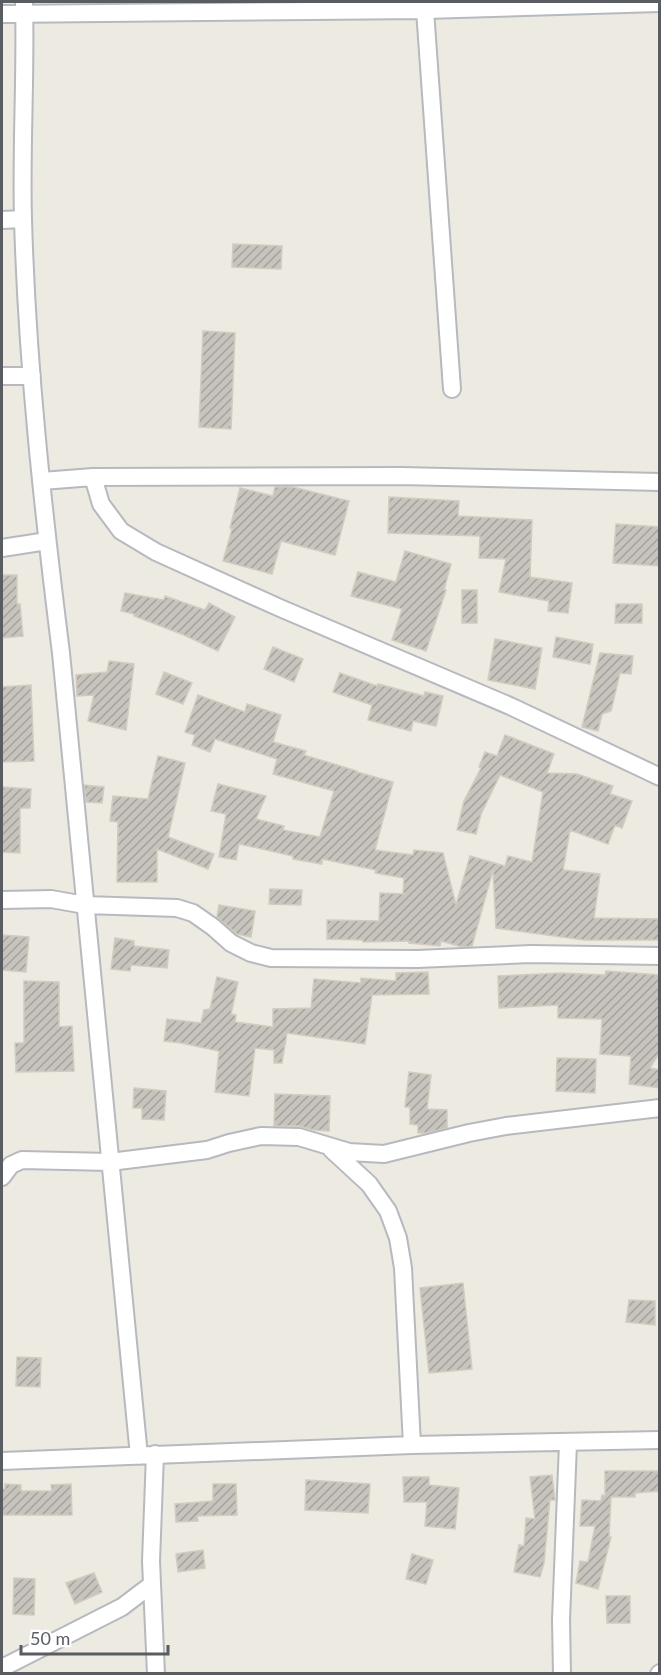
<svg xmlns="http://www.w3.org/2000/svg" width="661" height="1675" viewBox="0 0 661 1675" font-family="Lato,sans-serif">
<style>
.building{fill:url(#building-hatch);stroke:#d1ccbf;stroke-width:1.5}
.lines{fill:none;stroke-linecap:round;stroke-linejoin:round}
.street-casing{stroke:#b6b9be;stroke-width:20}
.street{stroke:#fff;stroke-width:16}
</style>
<defs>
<pattern id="building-hatch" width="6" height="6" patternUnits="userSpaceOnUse" patternTransform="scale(1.5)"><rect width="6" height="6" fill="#c7c4be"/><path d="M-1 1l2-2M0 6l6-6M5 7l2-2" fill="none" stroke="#a5a29e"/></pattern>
</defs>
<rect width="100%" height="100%" fill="#edeae1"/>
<path class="building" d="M233,244L282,246L281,269L232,267Z
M203,331L235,333L231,429L199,427Z
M275,487H293L349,501L335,555L281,541L272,574L223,561L232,529L230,528L240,488L273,496Z
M389,497L459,501L458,516L532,520L530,577L572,583L568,613L548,611L549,601L499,592L506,559L479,558L480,536L388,533Z
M616,524L660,527V566L613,563Z
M405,551L451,564L444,590H446L426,651L392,640L402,609L351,596L358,572L396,582Z
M2,575H17V604H20L23,636L2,638Z
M462,590H477V623H462Z
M125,593L164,600L165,596L205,610L209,603L235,617L218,651L184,635L134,616V614L121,611Z
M616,604H642V623H615Z
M556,637L593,644L590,664L553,657Z
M495,639L542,648L535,689L488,680Z
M273,647L303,659L294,682L264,669Z
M600,653L633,656L631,674L620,673L611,711L602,714L598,731L582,727Z
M109,661L134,664L126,730L88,721L94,695L77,696L76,675L107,672Z
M164,672L192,683L183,704L156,694Z
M340,673L377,686L378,684L424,696L425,692L443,696L436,726L413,721L411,731L368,720L372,705L333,692Z
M31,685L34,761L2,762V687Z
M198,695L245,712L247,704L281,715L273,742L306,751L304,755L357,771V772L393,782L375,850L413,855L414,850L443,853L456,905L470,856L505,866L508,856L532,862L543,792L500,775L481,814L476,834L457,830L464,801L481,768L479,767L485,752L497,756L505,735L554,754L547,773L577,774L613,786L610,794L632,801L622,828L615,825L608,844L570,830L563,870L600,874L594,918L660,919V940H584L496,928L493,870L472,946L462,947L441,941L440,946L409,943V941L363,942V940L327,939V920L379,921L380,893L403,894L404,878L375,873L376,870L322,859V864L293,859V856L239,844L236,860L219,857L226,814L211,811L218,784L266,796L256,819L284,826L283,830L320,837L334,791L273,774L277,759L215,739L210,752L192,745L195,735L185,732Z
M158,756L185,763L168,837L214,854L208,869L157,849V882H117L118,822L110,821L113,796L148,799Z
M84,785L104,787L102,803L86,802Z
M2,787L31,789L30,808H20V853L2,852Z
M270,889L302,890L301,905L269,904Z
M219,905L255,911L251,937L237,934L217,917Z
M2,935L29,937L26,972L2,970Z
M115,938L134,941V946L169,950L167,968L131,965L130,971L111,969Z
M606,971L660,975V1052L650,1068L660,1070V1088L629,1084L631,1056L600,1054L602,1019L558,1018V1005L499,1008L498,976L561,973L605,975Z
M428,972L429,994L372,995L365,1044L287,1033L282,1063H274V1050L255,1048L249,1096L215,1092L219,1051L181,1043L164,1041L167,1019L201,1023L204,1010L210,1009L217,977L238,982L231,1014L236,1015L235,1022L273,1027V1009L311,1008L314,979L361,983V978L396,981V973Z
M24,981L59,982V1027L72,1026L74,1071L16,1072L15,1043H24Z
M557,1058L596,1059L595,1093L556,1091Z
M409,1072L431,1075L427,1109L447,1110V1128L426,1133H418V1125L410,1124V1107H405Z
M134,1088L166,1091L164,1120L142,1119V1108H133Z
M275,1094L330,1096L329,1131L314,1130L299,1126H274Z
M463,1283L472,1369L429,1373L420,1288Z
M629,1300L655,1301V1325L626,1322Z
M17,1357L41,1358L40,1387L16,1386Z
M605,1471H660V1491L635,1493V1497H611L609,1537H611L598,1589L576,1583L580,1561L588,1562L595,1526H580L582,1500L601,1501L602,1495L605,1496Z
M552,1475L555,1500H550L544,1563L540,1577L514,1572L519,1545L524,1546L526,1518L535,1519L530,1477Z
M403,1477H429V1485L459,1488L455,1529L425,1526L427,1502H404Z
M306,1480L370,1484L368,1513L305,1510Z
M5,1484L21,1485V1491H52L51,1485L71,1484L72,1515H38L37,1512V1515H2V1489H5Z
M213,1484H236L237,1515L197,1516L198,1521L176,1522L175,1504L213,1501Z
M203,1550L205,1568L178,1572L176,1554Z
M412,1554L433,1560L426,1584L406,1579Z
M94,1573L102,1592L75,1604L66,1583Z
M14,1578L35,1579L34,1615L13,1614Z
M606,1596H630V1623H607Z"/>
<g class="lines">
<g class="street-casing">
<path id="street" d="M24,2C26,74 21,147 23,219C27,364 43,510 61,653L139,1456
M425,10L452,389
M2,14L425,10L660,3
M2,220L23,219
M2,376H32
M93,477L101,504L121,531L156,552L280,608L510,706L660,777
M42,481L93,477L401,476L660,482
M2,548L47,541
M2,900L51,899L85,905L177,908L193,913L213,927L231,943L251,953L271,958L417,959L531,954L660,956
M331,1149L369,1184L388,1211L398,1238L403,1268L412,1445
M2,1177L11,1165L22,1160L110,1162L207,1150L229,1143L261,1136L299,1137L349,1152L384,1154L469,1133L506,1126L660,1108
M155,1454L151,1561L156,1674
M2,1461L412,1445L660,1440
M2,1668L122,1607L151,1585
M562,1674L561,1620L568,1443
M659,1674L660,1673"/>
</g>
<use href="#street" class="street"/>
</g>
<rect width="661" height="1675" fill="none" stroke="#595d62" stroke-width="6"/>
<path d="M21 1645v9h147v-9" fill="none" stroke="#595d62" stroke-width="3"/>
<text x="30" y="1645" font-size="18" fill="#595d62" stroke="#ffffff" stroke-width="4.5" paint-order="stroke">50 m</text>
</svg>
